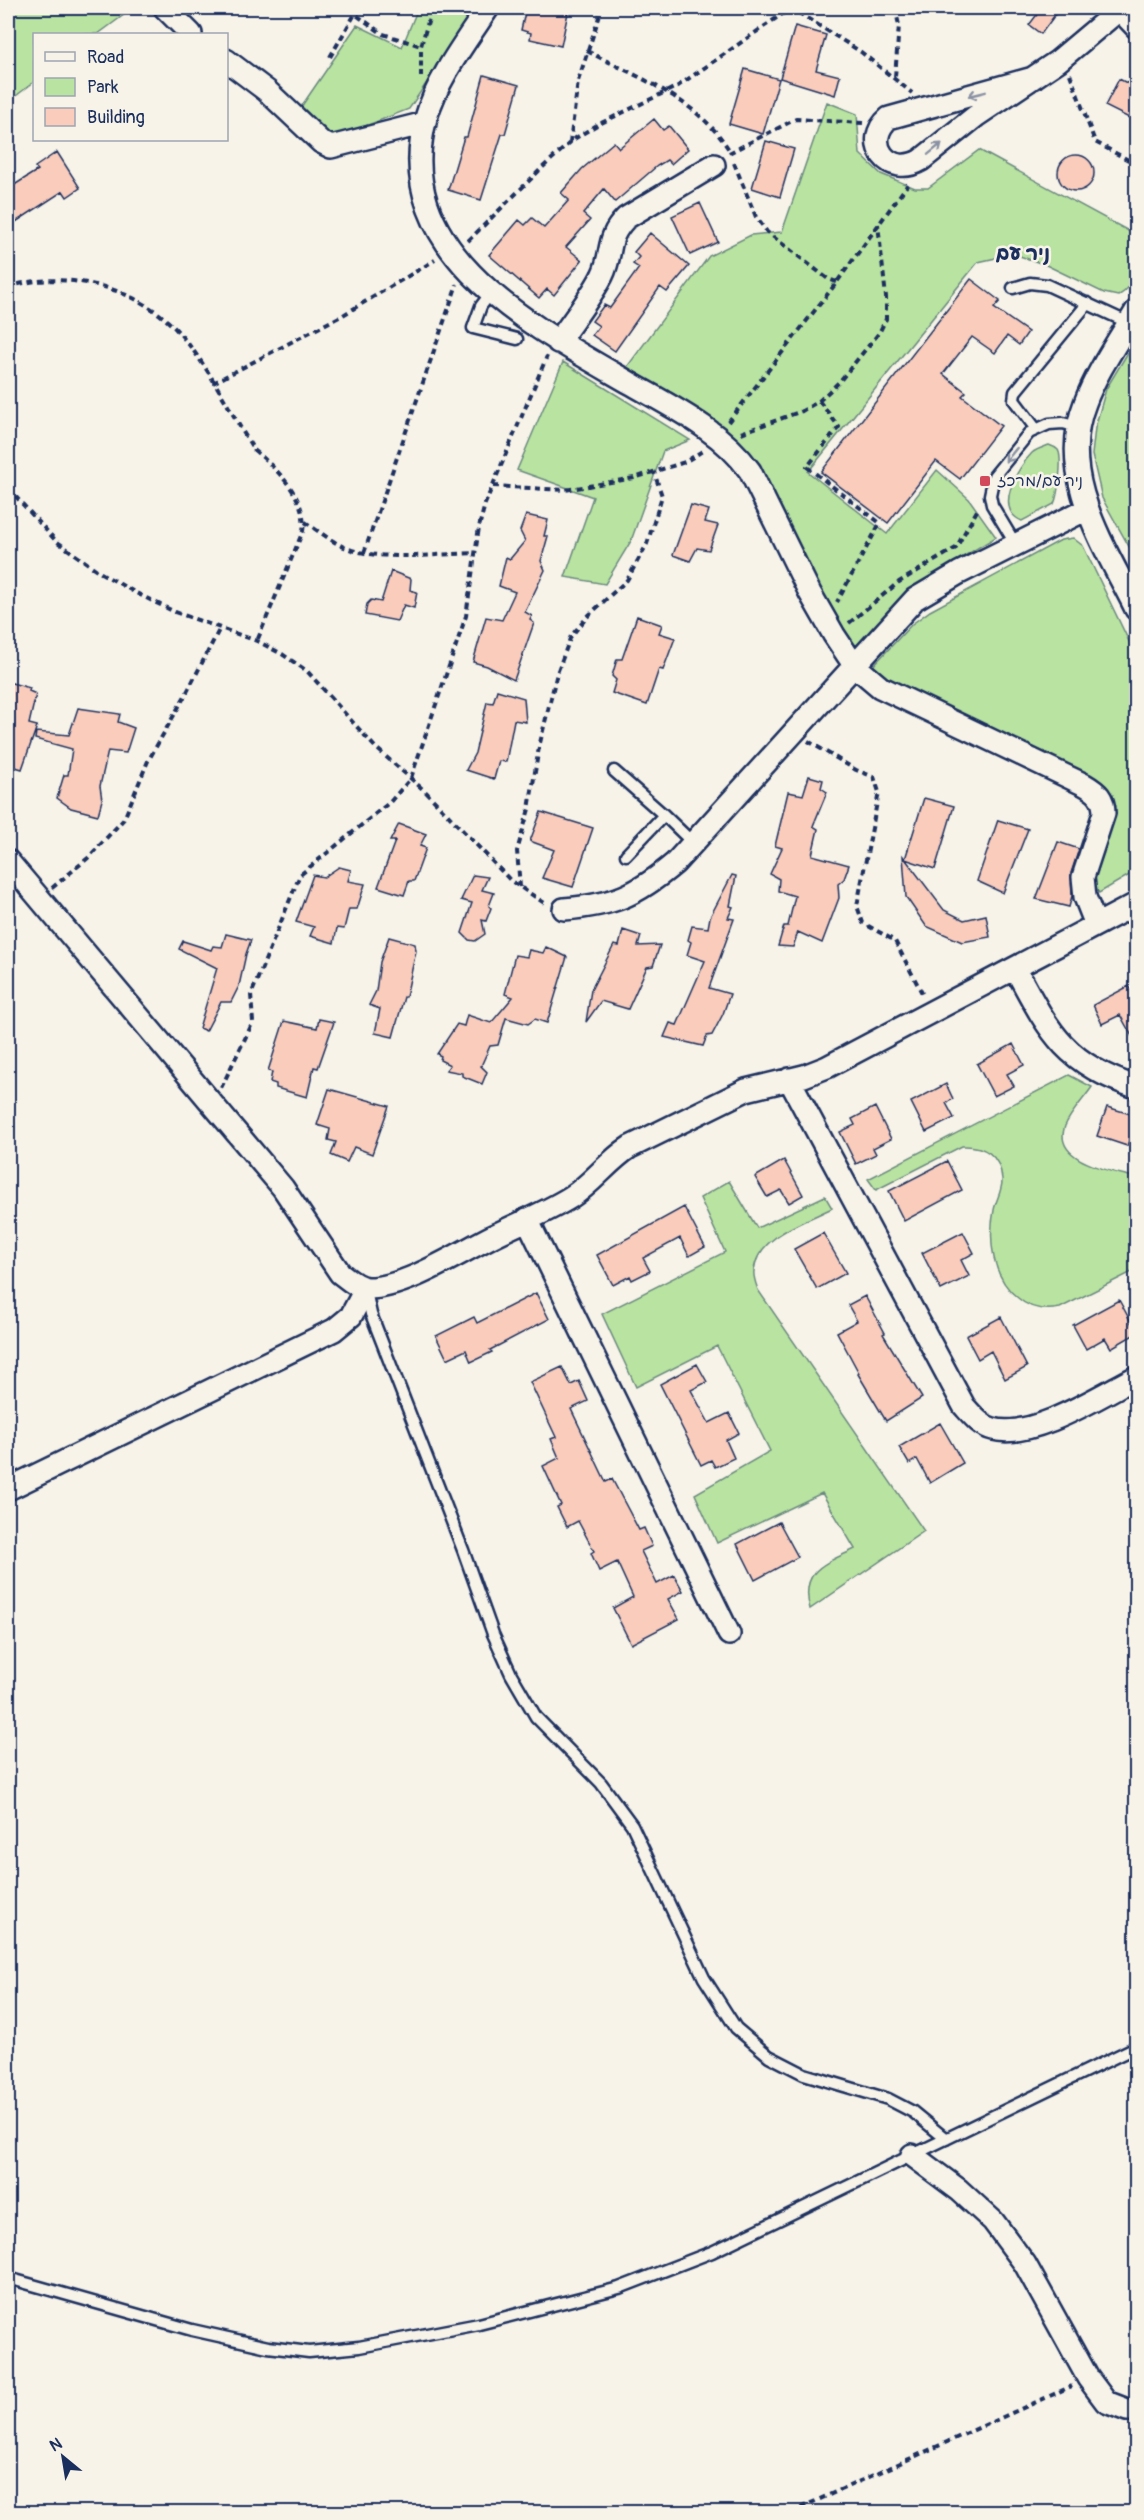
<svg xmlns="http://www.w3.org/2000/svg" width="1144" height="2520" viewBox="0 0 1144 2520" font-family="Pangolin,'Playpen Sans Hebrew',sans-serif">
<style>
.green{fill:#b9e3a0;stroke:#6a897f;stroke-width:1.5}
.building{fill:#f9ccbb;stroke:#1b2f5e;stroke-width:1.5}
.lines{fill:none;stroke-linecap:round;stroke-linejoin:round}
.service-casing{stroke:#1b2f5e;stroke-width:15}
.minor-casing{stroke:#1b2f5e;stroke-width:26}
.path{stroke:#1b2f5e;stroke-width:4;stroke-dasharray:6 4.5;stroke-linecap:butt}
.service{stroke:#f7f3e8;stroke-width:10}
.minor{stroke:#f7f3e8;stroke-width:21}
.oneway{stroke:#8991a3}
.poi-dot{fill:#d1495b;stroke:#f7f3e8;stroke-width:2}
.labels{text-anchor:middle;dominant-baseline:central;stroke-width:5;stroke-linejoin:round;paint-order:stroke}
.poi-label{font-size:16px;fill:#1b2f5e;stroke:#f7f3e8;text-anchor:start}
.quarter-label{font-size:20px;font-weight:bold;fill:#1b2f5e;stroke:#f7f3e8}
</style>
<rect width="100%" height="100%" fill="#f7f3e8"/>
<filter id="ink" filterUnits="userSpaceOnUse"><feTurbulence type="fractalNoise" baseFrequency=".0167" numOctaves="2"/><feDisplacementMap in="SourceGraphic" scale="12" xChannelSelector="R" yChannelSelector="G"/><feConvolveMatrix kernelMatrix="1 2 1 2 8 2 1 2 1" color-interpolation-filters="sRGB"/></filter>
<g filter="url(#ink)">
<path class="green" d="M8,8H131L132,9L98,34H34V82L8,102Z
M418,8H477L409,109L345,134H327L301,107L357,25L402,47Z
M827,102L857,114L860,154L881,174L915,188H928L979,150L1136,235C1136,260 1142,282 1118,296L1104,293L1046,265L1014,254L978,262L808,472L887,534L937,470L969,499L996,537L916,585L858,650C807,595 793,515 750,454C745,447 736,442 729,436C698,409 662,389 627,367L709,256L751,235L782,232Z
M1136,339V559L1102,498L1092,455L1095,428L1106,389Z
M563,362L690,440L663,451L631,541L605,584L565,577L593,497L517,470Z
M1049,445C1052,446 1055,447 1058,450C1063,458 1058,495 1054,504L1022,521C993,509 1018,467 1032,453C1036,449 1044,447 1049,445Z
M1073,538L1083,546L1136,656V871L1099,893L1094,886L1093,874L1113,806V795L1106,789L889,682L871,668L912,624L930,611L1061,540Z
M1069,1075L1092,1087C1084,1099 1070,1113 1065,1126C1051,1162 1114,1171 1136,1178V1270L1060,1308C1044,1311 1030,1309 1018,1298C992,1278 988,1240 994,1210C996,1200 1003,1189 1002,1179C1000,1155 984,1145 962,1146L876,1190L868,1179Z
M729,1181L757,1228L825,1196L832,1208C805,1222 757,1236 754,1271C753,1277 756,1284 758,1290L924,1531L810,1609C799,1569 827,1563 855,1549L822,1493L717,1543L695,1494L770,1451L717,1346L636,1387L602,1314L725,1252L700,1198Z"/>
<path class="building" d="M526,8H569L561,46L530,39L531,33L521,30Z
M1042,8H1060L1041,34L1029,25Z
M795,26L826,35L816,70L840,76L835,95L780,78Z
M745,69L779,79L763,134L729,124Z
M484,75L519,85L505,134H502L481,200L448,190L464,137H467Z
M1119,79L1137,88V122L1105,106Z
M654,119L663,130L669,126L688,149L671,164L667,160L657,166L615,202L604,189L583,214L590,220L566,247L582,260L554,295L547,289L539,298L489,255L519,220L525,225L532,218L544,228L569,200L561,193L582,169L614,142L619,148Z
M766,141L794,149L780,197L752,188Z
M57,152L80,188L67,197L63,191L8,227V189L38,170L35,167Z
M1058 173a18 18 0 1 1 36 0a18 18 0 1 1-36 0Z
M700,203L718,242L690,255L672,216Z
M650,233L689,266L667,292L660,287L615,351L592,335L599,326L592,321L604,305L610,308L639,268L633,264L639,257L634,252Z
M971,279L1000,301L994,308L1028,332L1019,345L1007,336L995,353L972,337L943,374L966,392L962,396L1001,426L960,479L936,461L888,523L821,472Z
M691,505L709,510L705,522L718,525L709,550L697,548L690,561L673,555Z
M526,515L548,520L544,536H548L541,561L545,570L525,612L532,616L530,620L534,623L514,680L487,666L473,662L486,617L502,620L515,592L499,586L506,557L510,559L525,541L520,531Z
M391,571L411,579L410,590L417,592L414,608L404,605L397,621L365,615L367,604L371,600L381,602Z
M637,616L662,625L659,633L675,638L663,670L659,669L647,705L612,693L616,680L612,676L617,659H622Z
M8,682L30,688L29,691L36,694L29,724L37,726L22,769L9,765L11,757L8,756Z
M497,690L524,698L526,722L514,720L506,762L499,761L494,779L466,770L475,753L487,702L493,703Z
M78,708L120,714L118,722L134,728L126,753L108,751L100,786L102,800L98,815L71,808L57,798L64,775H68L72,749L35,739L36,732L69,735Z
M809,776L823,780L821,788L827,792L813,826L818,829L812,855L849,865L844,879L838,884L839,898L822,943L798,932L793,947L778,946L784,926H788L795,896L778,891L779,879L770,874L782,848L775,846L788,792L803,795Z
M924,798L954,806L935,869L905,859Z
M541,812L593,828L573,887L542,878L554,850L530,841Z
M998,820L1028,829L1003,893L977,881Z
M399,824L426,834L420,846L426,848L414,881H409L404,895L378,887L395,841H390Z
M1058,842L1079,849L1071,873L1072,896L1069,907L1036,899Z
M903,856L944,910L964,920L986,915L990,937L962,942L926,926L906,897Z
M339,867L351,870L348,881L365,884L357,909H349L344,929L337,928L334,943L310,936L314,927L296,922L313,875L324,877Z
M473,875L488,877L482,890L494,893L489,906L491,908L486,921L482,920L485,934L475,941L469,940L462,933L472,903L461,900Z
M732,875L736,876L730,906L733,907L728,918L734,919L709,988L730,994L723,1014L712,1035L707,1036L703,1046L664,1037L670,1023L677,1025L705,961L687,955L691,942L688,940L692,926L708,928L710,917Z
M623,930L641,936L638,946L660,945L653,966L647,967L628,1009L601,1001L586,1022L591,990L614,945L619,946Z
M226,934L251,940L246,954L239,986L231,1002H221L206,1031L199,1028L217,968L179,949L183,941L211,950L213,946L222,947Z
M389,937L415,944L416,951L406,997H404L393,1037L375,1033L380,1009L369,1005L376,991L380,962Z
M546,947L567,957L547,1023L535,1019L528,1024L506,1018L498,1045L490,1046L481,1066L487,1072L482,1084L462,1076V1073L446,1070L450,1065L440,1060L441,1056L437,1054L457,1024L464,1026L467,1015L491,1023L513,997L505,994L515,955L527,957L529,950L543,953Z
M1129,986L1137,1000V1045L1120,1015L1102,1024L1093,1005Z
M319,1019L334,1022L318,1068L314,1067L307,1097L276,1088V1084L270,1082L272,1072L268,1071L284,1021L317,1028Z
M1013,1044L1024,1065L1007,1074L1014,1086L994,1096L977,1064Z
M946,1084L953,1099L946,1103L954,1118L926,1132L911,1102Z
M329,1089L389,1106L372,1154L354,1147L347,1162L331,1155L336,1142L328,1140L330,1129L317,1125Z
M875,1107L891,1139L873,1148L876,1154L856,1164L840,1132L855,1125L852,1119Z
M1107,1107L1137,1116V1136L1131,1135L1127,1146L1097,1136Z
M784,1160L803,1195L789,1203L781,1190L767,1197L755,1177Z
M947,1161L962,1190L904,1221L889,1191Z
M684,1207L705,1247L689,1256L680,1238L643,1258L650,1271L632,1280L630,1276L613,1285L597,1255Z
M963,1232L974,1253L961,1260L969,1276L941,1290L922,1253Z
M823,1233L846,1273L817,1289L794,1249Z
M536,1293L549,1319L490,1350L492,1352L471,1362L466,1350L447,1359L436,1336L474,1317L477,1323Z
M865,1296L885,1333L883,1334L922,1398L886,1421L858,1374L859,1373L837,1332L857,1321L848,1305Z
M1119,1300L1137,1333L1111,1348L1105,1338L1086,1349L1073,1325Z
M1001,1317L1027,1367L1005,1379L991,1351L978,1359L966,1336Z
M697,1364L707,1382L691,1390L709,1423L729,1413L739,1433L726,1440L734,1458L715,1467L711,1460L701,1465L660,1384Z
M562,1367L571,1385L579,1381L588,1401L571,1409L606,1482L612,1479L639,1530L644,1528L652,1546L641,1551L657,1584L674,1575L683,1591L668,1599L679,1619L631,1644L613,1608L633,1597L617,1562L599,1571L591,1553L594,1551L578,1521L567,1527L557,1507L561,1505L543,1466L559,1458L551,1439L556,1437L530,1382Z
M940,1423L963,1463L930,1483L917,1459L909,1464L899,1447Z
M779,1522L798,1557L755,1580L737,1544Z"/>
<g class="lines">
<g class="service-casing">
<path id="service" d="M1013,288L1030,283L1047,285L1129,323
M491,293L481,306L473,328L517,339
M1036,429L1014,400L1015,392L1088,303
M1016,545L992,505L990,495L994,476L1029,433L1049,424L1063,423L1078,427
M614,771L664,815
M626,855L664,815L693,843
M366,1291L371,1314L463,1550L493,1634L511,1674L536,1717L601,1783L632,1825L704,1978L736,2028L769,2056L804,2074L888,2099L913,2112L946,2139
M8,2278L192,2330L268,2347L309,2352L359,2347L479,2324L619,2288L712,2252L1136,2047"/>
</g>
<g class="minor-casing">
<path id="minor" d="M165,8L191,34
M488,8C466,41 437,79 426,118C388,253 535,328 630,383C672,407 722,431 750,471L810,593L834,635L854,665L880,687L1085,785C1097,792 1104,798 1104,813L1083,877L1085,897L1096,925
M1118,8L1136,27
M226,60L267,91L321,142L331,147L425,123
M1033,78L889,118C861,142 889,179 921,160L976,116L1058,61L1120,9
M1136,311C1119,340 1097,371 1085,403C1056,476 1105,546 1136,609
M558,342C573,320 590,299 602,276C614,252 605,239 626,218L714,165
M8,861L283,1188L340,1273C348,1279 357,1288 368,1288C405,1288 459,1253 493,1236C519,1223 547,1212 571,1197C593,1183 608,1161 630,1147L746,1090L804,1076L827,1067L1136,904
M564,909C614,905 637,895 675,863L915,599L959,573L1087,509
M1015,968C1049,1031 1064,1064 1136,1087
M789,1079L964,1406C973,1416 981,1426 993,1429C1032,1440 1101,1395 1136,1377
M527,1219L729,1634
M8,1489L334,1330L351,1316L366,1288
M912,2155L959,2190L993,2221L1025,2264L1088,2378L1106,2402L1127,2410H1136"/>
</g>
<path class="path" d="M895,8L899,25L895,77
M587,51C639,78 700,100 731,153
M330,57L355,14L383,34L421,46
M1070,74L1095,142L1136,164
M421,77V46L432,8
M570,143L578,81L602,8
M729,153L796,119L863,123
M734,163L756,217L767,232L828,279L837,282
M468,241L543,167L574,139L597,125L678,86L791,8L861,52L912,93
M8,287C65,269 141,287 180,334C210,368 230,412 254,450C277,469 308,499 303,531L257,641
M213,383L343,315L435,260
M819,401L839,427L807,467L880,523L837,602
M728,422L837,282L908,184
M741,433L802,411L819,401L839,382L879,333L886,319V297L878,224
M493,486L565,490L634,478L685,462L704,450
M8,488L56,541L101,573L134,592L175,612L257,641L282,654L307,671L375,747L426,792L511,881L546,904
M305,522C317,530 331,541 344,547C377,562 439,554 475,553
M364,553L457,284
M849,623L899,582L956,548L979,507
M808,741L856,770L874,777L879,792L857,906L863,923L895,941L923,995
M520,887L517,851L529,809L539,747L557,673L571,636L589,615L627,580L647,544L662,496L654,472
M52,888L88,858L124,819L148,761L186,694L220,628
M221,1088L253,1022L251,995L300,875L390,802L411,778L466,616L479,527L485,504L547,356
M791,2512L1072,2386"/>
<use href="#service" class="service"/>
<use href="#minor" class="minor"/>
</g>
<defs><path id="oneway-shaft" d="M-6 0H5M1.5-3L5.5 0L1.5 3" fill="none" stroke-width="1.6" stroke-linecap="round" stroke-linejoin="round" transform="scale(1.5)"/></defs>
<g class="oneway">
<use href="#oneway-shaft" transform="translate(977 94) rotate(166)"/>
<use href="#oneway-shaft" transform="translate(935 149) rotate(-39)"/>
<use href="#oneway-shaft" transform="translate(1011 455) rotate(129)"/>
</g>
</g>
<rect class="poi-dot" x="979" y="475" width="12" height="12" rx="3"/>
<g class="labels">
<g class="poi-label">
<text x="997" y="481">ניר עם/מרכז</text>
</g>
<g class="quarter-label">
<text x="1023" y="253">ניר עם</text>
</g>
</g>
<rect width="1144" height="2520" fill="none" stroke="#f7f3e8" stroke-width="30"/>
<rect x="15" y="15" width="1114" height="2490" fill="none" stroke="#1b2f5e" stroke-width="2" filter="url(#ink)"/>
<rect x="33" y="33" width="195" height="108" fill="#f7f3e8" stroke="#9fa5b1" stroke-width="1.5"/>
<rect x="45" y="52" width="30" height="9" fill="#f7f3e8" stroke="#9fa5b1" stroke-width="1.5"/>
<text x="87" y="63" font-size="18" fill="#1b2f5e">Road</text>
<rect x="45" y="78" width="30" height="18" fill="#b9e3a0" stroke="#9fa5b1" stroke-width="1.5"/>
<text x="87" y="93" font-size="18" fill="#1b2f5e">Park</text>
<rect x="45" y="108" width="30" height="18" fill="#f9ccbb" stroke="#9fa5b1" stroke-width="1.5"/>
<text x="87" y="123" font-size="18" fill="#1b2f5e">Building</text>
<g transform="translate(63 2457) rotate(330)" stroke="#f7f3e8" stroke-width="4.5" paint-order="stroke">
<path d="M0-4.5L10 22L0 15L-10 22Z" fill="#1b2f5e"/>
<text y="-9" font-size="16" font-weight="bold" text-anchor="middle" fill="#1b2f5e">N</text>
</g>
</svg>
